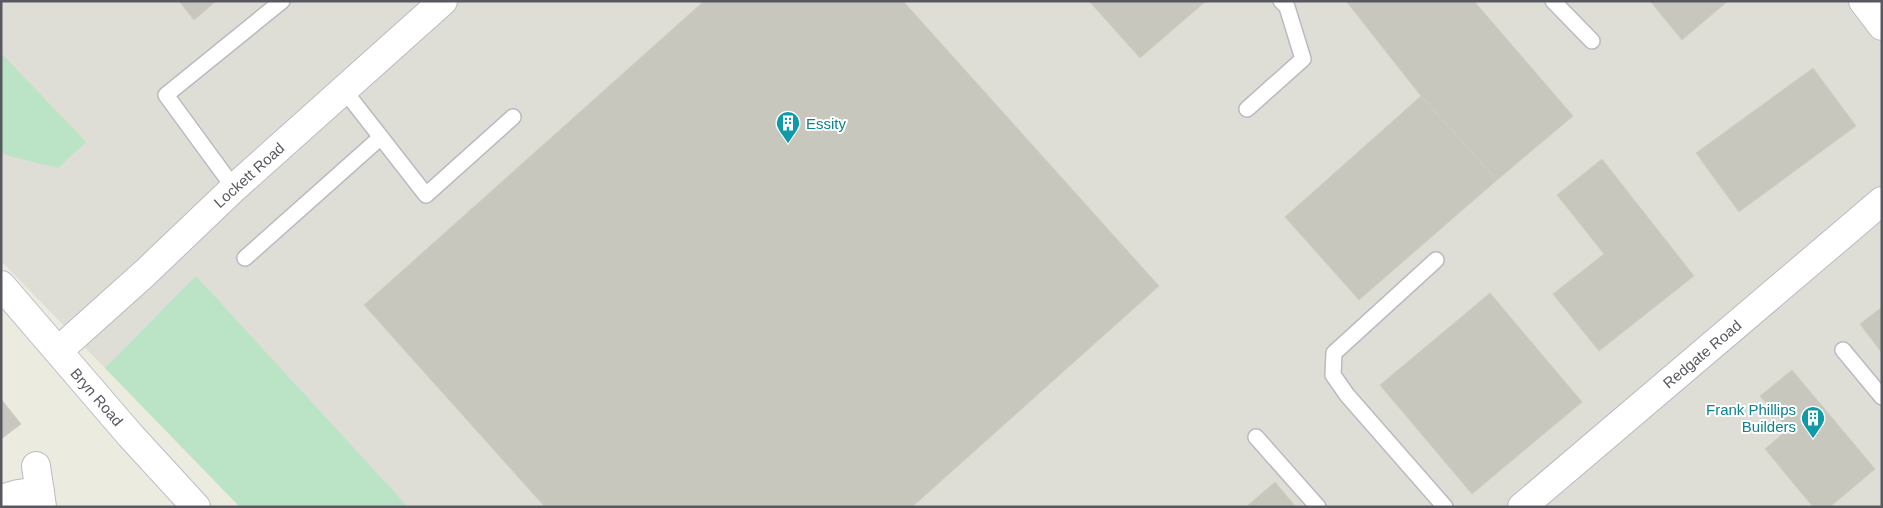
<svg xmlns="http://www.w3.org/2000/svg" width="1883" height="508" viewBox="0 0 1883 508" font-family="Helvetica,sans-serif">
<style>
.industrial{fill:#deded7}
.green{fill:#bbe3c5}
.building{fill:#c8c7be;stroke:#cfcebd}
.lines{fill:none;stroke-linecap:round;stroke-linejoin:round}
.lane-casing{stroke:#babac1;stroke-width:18}
.street-casing{stroke:#babac1;stroke-width:30}
.secondary-casing{stroke:#bcbdc5;stroke-width:30}
.lane{stroke:#fff;stroke-width:15}
.street{stroke:#fff;stroke-width:28}
.secondary{stroke:#fff;stroke-width:28}
.labels{text-anchor:middle;dominant-baseline:central;stroke-width:4;stroke-linejoin:round;paint-order:stroke}
.culture-label{font-size:15px;fill:#0d838f;stroke:#fff;text-anchor:start}
.street-label{font-size:15px;fill:#585960;stroke:#fff}
</style>
<rect width="100%" height="100%" fill="#ebebdf"/>
<path class="industrial" d="M1,1H1882V507H240L1,261Z"/>
<path class="green" d="M1,53L86,142L58,168L9,156L1,152Z
M196,276L408,507H240L105,368Z"/>
<path class="building" d="M179,1H216L194,20Z
M704,1H903L1159,286L912,507H545L364,305Z
M1089,1H1206L1140,58Z
M1346,1H1474L1573,116L1497,180L1421,96Z
M1650,1H1728L1682,40Z
M1813,68L1856,126L1739,212L1696,153Z
M1421,96L1497,180L1359,300L1285,217Z
M1602,159L1694,276L1599,351L1553,294L1604,254L1557,195Z
M1490,293L1582,402L1472,494L1380,385Z
M1882,307V353L1860,324Z
M1792,370L1875,469L1830,507H1813L1765,449L1788,429L1760,396Z
M1,399L21,424L1,439Z
M1275,482L1296,507H1246Z"/>
<g class="lines">
<g class="lane-casing">
<path id="lane" d="M1553,1L1592,41
M344,90L426,195L513,117
M1247,109L1303,59L1287,7L1281,1
M234,188L166,95L282,1
M245,258L381,137
M1436,260L1334,353L1333,375L1347,395L1445,507
M1843,350L1882,397
M1256,437L1318,507"/>
</g>
<g class="street-casing">
<path id="street" d="M1863,1L1882,26
M58,351L145,273L234,188L443,1
M36,466L42,507
M1,499L18,494L40,491
M1522,507L1882,201"/>
</g>
<g class="secondary-casing">
<path id="secondary" d="M1,285L130,435L196,507"/>
</g>
<use href="#lane" class="lane"/>
<use href="#street" class="street"/>
<use href="#secondary" class="secondary"/>
</g>
<defs>
<g id="building-pin" transform="scale(1.25)"><path d="M0 17L-7.5 6A9.5 9.5 0 1 1 7.5 6Z" fill="#0f9aa8" stroke="#fff"/><path d="M-4-6H4V6H1V3H-1V6H-4ZM-2.5-4.3h1.7v1.8h-1.7ZM.8-4.3h1.7v1.8H.8ZM-2.5-1h1.7V.8h-1.7ZM.8-1h1.7V.8H.8Z" fill="#fff"/></g>
</defs>
<g fill-rule="evenodd">
<use href="#building-pin" x="788" y="123"/>
<use href="#building-pin" x="1813" y="418"/>
</g>
<g class="labels">
<g class="culture-label">
<text x="806" y="123">Essity</text>
<text x="1796" y="409" text-anchor="end">Frank Phillips<tspan x="1796" dy="17">Builders</tspan></text>
</g>
<g class="street-label">
<text transform="translate(249 175) rotate(-42)">Lockett Road</text>
<text transform="translate(1702 354) rotate(-40)">Redgate Road</text>
<text transform="translate(97 397) rotate(49)">Bryn Road</text>
</g>
</g>
<rect width="1883" height="508" fill="none" stroke="#585960" stroke-width="5"/>
</svg>
